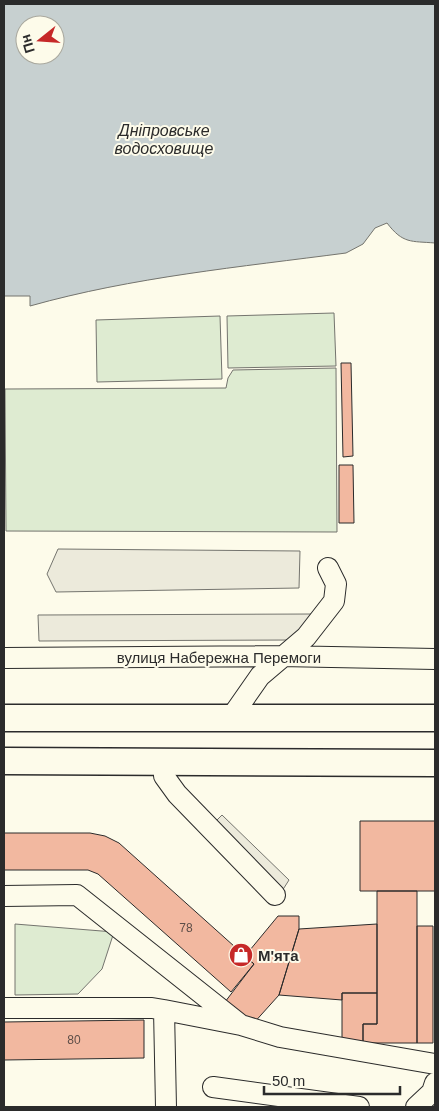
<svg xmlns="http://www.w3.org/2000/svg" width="439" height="1111" viewBox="0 0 439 1111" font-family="Arial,sans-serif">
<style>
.green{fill:#deebd1;stroke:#74746e}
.parking{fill:#eceadb;stroke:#74746e}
.water{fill:#c7d0d0;stroke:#74746e;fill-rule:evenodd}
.building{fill:#f2b8a0;stroke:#2b2b2b}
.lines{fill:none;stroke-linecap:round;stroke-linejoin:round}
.minor-casing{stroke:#2b2b2b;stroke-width:22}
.major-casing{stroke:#2b2b2b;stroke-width:29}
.minor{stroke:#fdfbea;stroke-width:20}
.major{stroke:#fdfbea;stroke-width:26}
.labels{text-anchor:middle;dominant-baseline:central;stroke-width:4;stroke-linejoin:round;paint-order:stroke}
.number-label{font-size:12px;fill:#5d4e48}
.street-label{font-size:15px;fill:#2b2b2b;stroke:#fdfbea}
.poi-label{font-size:15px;font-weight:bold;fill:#2b2b2b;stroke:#fdfbea;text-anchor:start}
.water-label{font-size:16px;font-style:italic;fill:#2b2b2b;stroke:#fdfbea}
</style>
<rect width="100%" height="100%" fill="#fdfbea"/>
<path class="green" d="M334,313L336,366L228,368L227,316Z
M220,316L222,379L97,382L96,320Z
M336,368L337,532L6,531L5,389L226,388L228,378L233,370Z
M15,924L114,932L102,969L78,994L15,995Z"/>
<path class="parking" d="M58,549L300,551L299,588L56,592L47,574Z
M313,614L291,640L39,641L38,615Z
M222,815L289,880L282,891L213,824Z"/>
<path class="water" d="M4,4H435V243C411,241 403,244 387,223L375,228L363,244L346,253C240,267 133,277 30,306V296H4ZM25,25H55V55H25Z"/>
<path class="building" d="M341,363H351L353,456L343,457Z
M339,465H353L354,523H339Z
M360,821H435V891H360Z
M4,833H90L105,836L119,843L254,964L231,992L98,874L88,870H4Z
M377,891H417V1043H363V1024H377Z
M278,916H299V929L279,995L252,1025L225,1002L254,964L245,956Z
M377,924V993H342V1000L279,995L299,929Z
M417,926H433V1043H417Z
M342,993H377V1024H363V1042H342Z
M144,1020V1058L4,1060V1022Z"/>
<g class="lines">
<g class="minor-casing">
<path id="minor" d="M4,658L280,656L435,659
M230,719L260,676L306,637L334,601L336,584L328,568
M164,761V776L177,794L275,895
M4,896L77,895L241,1025
M4,1008H152L164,1010L166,1107
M164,1010L241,1025L280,1037L435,1064
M213,1087L359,1107
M416,1107L432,1092L435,1083"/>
</g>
<g class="major-casing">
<path id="major" d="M4,718H435
M4,761L435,763"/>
</g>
<use href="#minor" class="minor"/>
<use href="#major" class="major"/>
</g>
<defs>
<g id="shop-disc" transform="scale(1.25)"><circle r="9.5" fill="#c62828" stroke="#fdfbea"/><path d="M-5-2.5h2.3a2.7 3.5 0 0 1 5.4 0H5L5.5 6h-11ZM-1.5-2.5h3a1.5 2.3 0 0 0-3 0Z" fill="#fff"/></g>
</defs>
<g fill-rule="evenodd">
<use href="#shop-disc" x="241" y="955"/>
</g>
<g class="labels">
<g class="number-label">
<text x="186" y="928">78</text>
<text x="74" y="1040">80</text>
</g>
<g class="street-label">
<text x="219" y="657">вулиця Набережна Перемоги</text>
</g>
<g class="poi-label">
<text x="258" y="955">М'ята</text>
</g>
<g class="water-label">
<text x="164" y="130">Дніпровське<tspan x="164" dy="18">водосховище</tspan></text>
</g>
</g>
<rect width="439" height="1111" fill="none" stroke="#2b2b2b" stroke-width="10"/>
<g transform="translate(40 40) rotate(253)"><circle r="24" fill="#fdfbea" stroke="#a9a89e"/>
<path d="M0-4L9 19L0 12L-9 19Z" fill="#c62828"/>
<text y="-8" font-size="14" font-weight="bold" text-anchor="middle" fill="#2b2b2b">Пн</text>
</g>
<path d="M264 1086v8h136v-8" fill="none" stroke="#2b2b2b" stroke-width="2.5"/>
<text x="272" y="1086" font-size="15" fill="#2b2b2b" stroke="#fdfbea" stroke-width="4" paint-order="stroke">50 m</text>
</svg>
